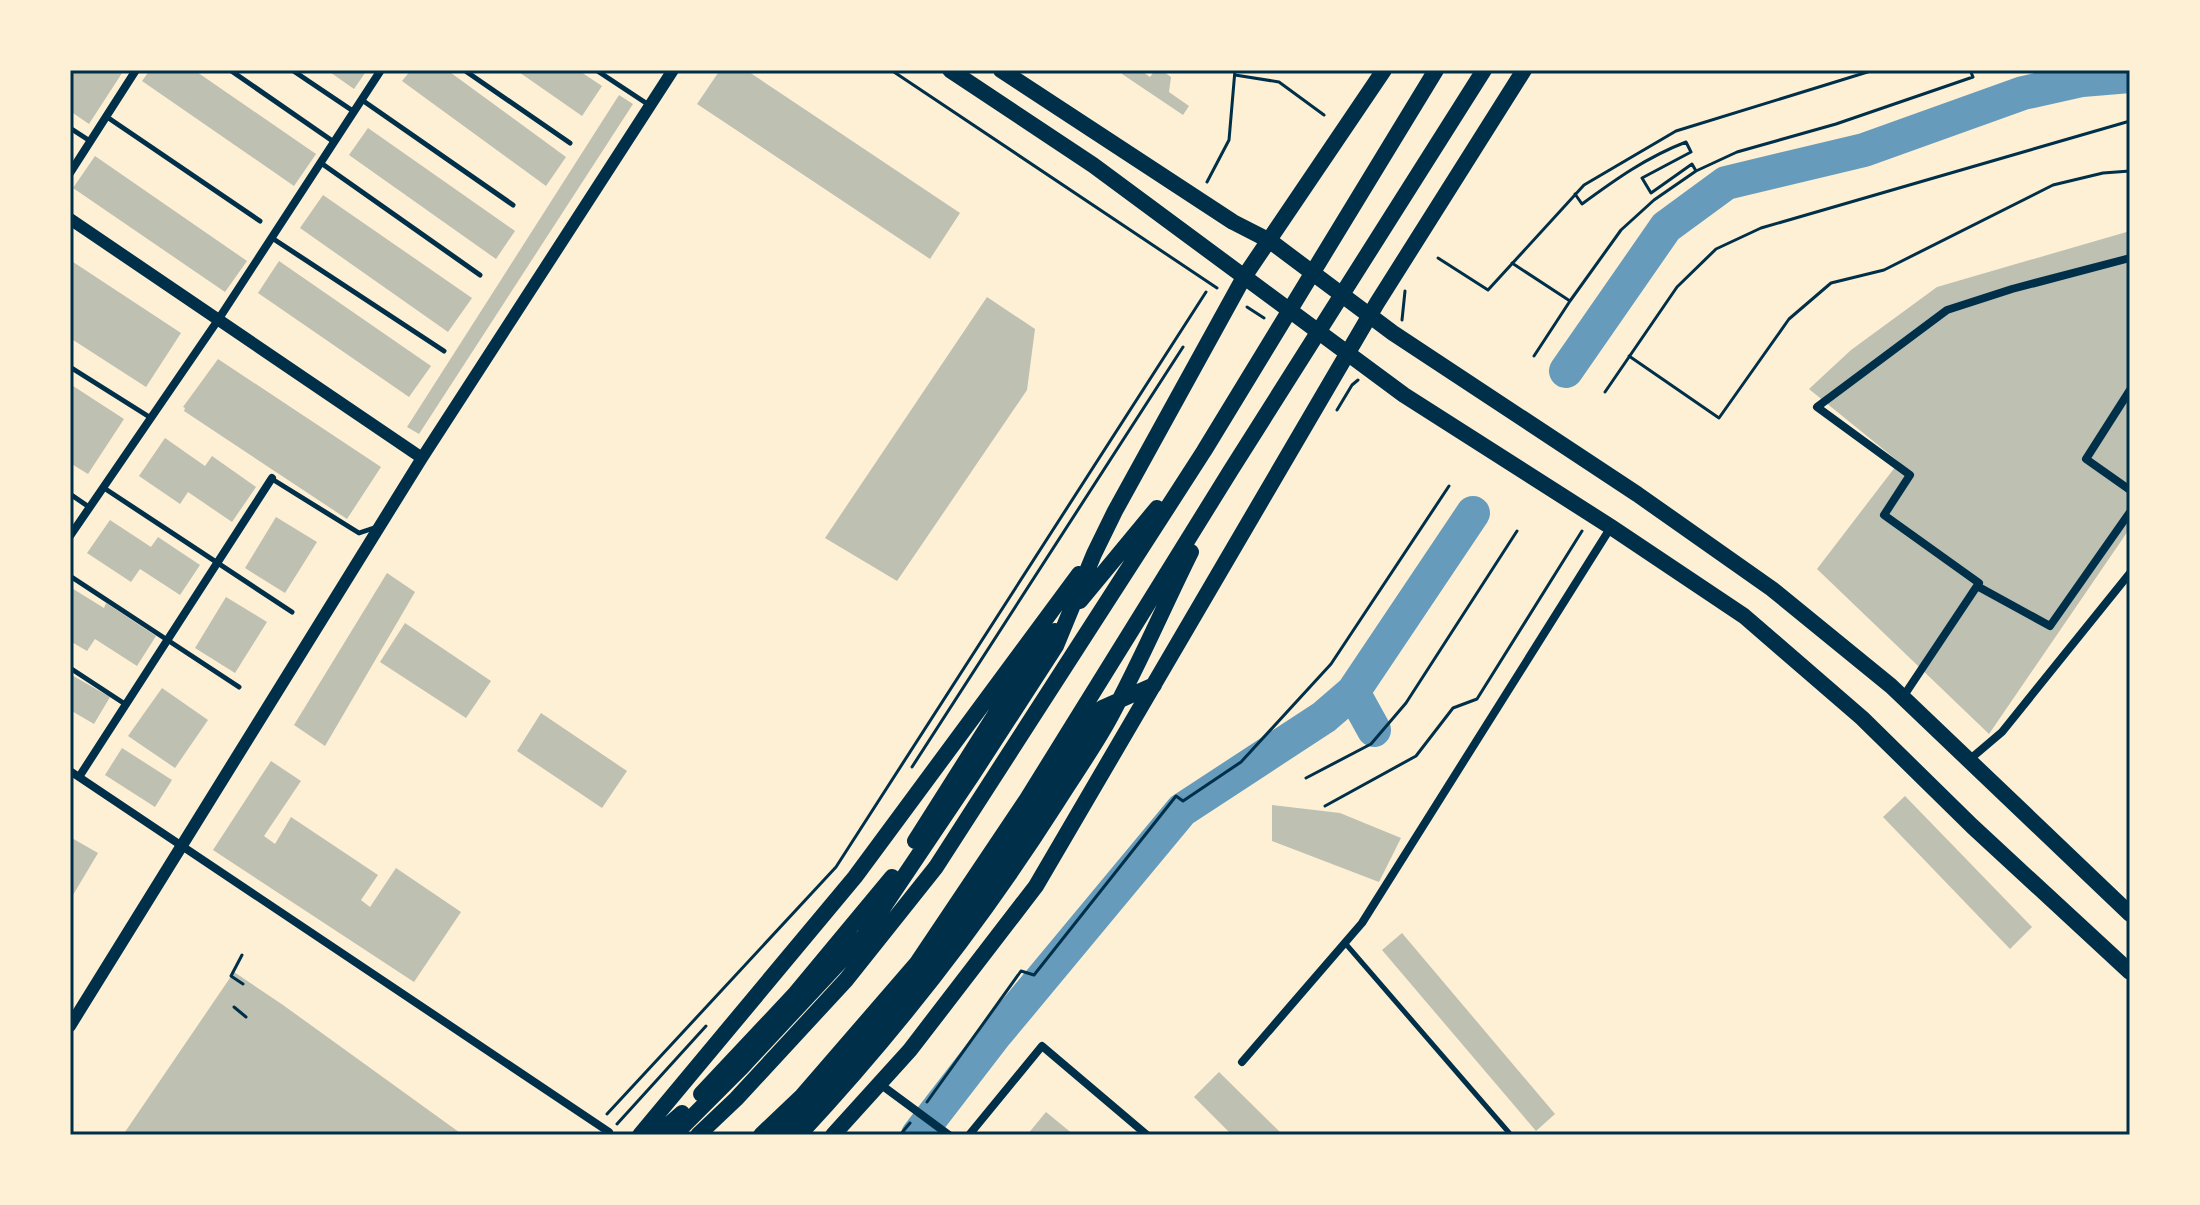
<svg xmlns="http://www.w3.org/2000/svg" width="2200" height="1205" viewBox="0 0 2200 1205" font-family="'Public Sans',sans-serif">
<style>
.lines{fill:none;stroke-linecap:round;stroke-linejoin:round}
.river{stroke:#669bbc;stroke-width:34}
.building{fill:#bec0b2}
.path{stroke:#003049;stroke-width:3}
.service{stroke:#003049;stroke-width:5}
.minor{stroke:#003049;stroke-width:8}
.tertiary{stroke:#003049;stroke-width:12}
.primary{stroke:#003049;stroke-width:16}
.trunk{stroke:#003049;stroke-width:16}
.neatline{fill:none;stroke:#003049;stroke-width:3}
</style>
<rect width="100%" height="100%" fill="#fdf0d5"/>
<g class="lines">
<path class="river" d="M1566,371L1666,227L1726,183L1864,150L2023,93L2082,80L2130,76
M1353,692L1374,730
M918,1135L995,1035L1182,810L1324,717L1353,692L1473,513"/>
</g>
<path class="building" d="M70,70H124L89,124L70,111Z
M150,70H194L316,154L294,186L142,81Z
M327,70H367L354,89Z
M411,70H447L566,157L546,186L402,81Z
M516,70H578L602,86L582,116Z
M720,70H746L960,213L930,259L697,104Z
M1124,70H1140L1150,77L1155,70H1161L1171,77L1169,92L1189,106L1183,115L1122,74Z
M619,95L633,104L419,434L407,427Z
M368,128L515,231L496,259L349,155Z
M95,156L247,261L225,292L73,188Z
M323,195L472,298L448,332L300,228Z
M2130,231V528L1989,734L1817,569L1899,462L1809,389L1851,350L1937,287Z
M70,260L181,333L146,387L70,338Z
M279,261L431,366L409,397L258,293Z
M987,297L1035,329L1027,390L897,581L825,538Z
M218,359L381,467L347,519L184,411L185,408L183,407Z
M70,384L124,419L88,474L70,463Z
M165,438L205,466L212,456L256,487L232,522L188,492L180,504L139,476Z
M276,517L317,542L285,593L245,568Z
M110,520L151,547L158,537L200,565L180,595L140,569L131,582L87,553Z
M387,573L415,592L325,746L294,725Z
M70,587L104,608L106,603L156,636L137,666L95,639L87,651L70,641Z
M226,597L267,622L235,673L195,648Z
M405,623L491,681L466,718L380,662Z
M70,674L110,697L94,724L70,710Z
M162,688L208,720L175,768L128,736Z
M541,713L627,771L602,808L517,751Z
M122,748L172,780L155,807L105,775Z
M271,761L301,781L264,836L275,844L291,817L378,875L361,900L370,907L396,868L461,912L414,982L213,850Z
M1905,796L2032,927L2010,949L1883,817Z
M1272,805L1340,813L1401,838L1379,882L1272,841Z
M70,837L98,853L73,895L70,893Z
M1402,933L1555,1114L1536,1131L1382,950Z
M234,972L283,1005L463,1135H123Z
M1219,1072L1283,1135H1232L1194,1097Z
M1046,1112L1074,1135H1027Z"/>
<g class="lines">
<path class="path" d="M891,70L1217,288
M1235,75L1279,82L1324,115
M1207,182L1229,140L1235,70
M1575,194L1582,204C1616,179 1647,157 1686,142L1691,152L1642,178L1651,193L1692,164L1696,171
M1438,258L1488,290L1584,185L1676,131L1874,70
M1512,263L1570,301L1621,230L1654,200L1696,171L1737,152L1836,124L1973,77L1970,70
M1247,307L1264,318
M1402,320L1405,291
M1534,356L1570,301
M1629,356L1719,418L1789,319L1831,283L1884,270L2053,185L2103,173L2130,171
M1605,392L1677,287L1716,249L1761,228L2130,121
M1337,410L1352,385L1358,380
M912,767L1183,347
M1306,778L1371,744L1406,703L1517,531
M1325,806L1416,756L1453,708L1477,699L1582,531
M242,955L231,976L243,984
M234,1007L246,1017
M927,1102L1021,971L1034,975L1176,796L1183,801L1241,762L1331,664L1449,486
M607,1114L836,867L1206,292
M617,1124L706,1026
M900,1135L910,1123"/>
<path class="service" d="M230,70L334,142
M292,70L353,111
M464,70L570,143
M596,70L649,105
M362,100L513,205
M107,117L260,221
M70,128L90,141
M321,163L480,275
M272,238L444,351
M70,367L151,418
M272,479L359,533L374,528
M104,488L292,612
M70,494L89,507
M70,576L239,687
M70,668L125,704
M1345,943L1511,1135"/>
<path class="minor" d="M70,173L136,70
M2130,390L2086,459L2130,490
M70,536L218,320L381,70
M1977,586L2050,626L2130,512
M1903,697L1979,583L1884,515L1910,475L1817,407L1947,310L2012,289L2130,258
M1969,760L2002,732L2130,573
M70,771L609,1132
M79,777L272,478
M1242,1062L1362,923L1611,527
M880,1084L949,1135
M969,1135L1042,1046L1147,1135"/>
<path class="tertiary" d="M70,219L422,458
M70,1026L422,458L673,70"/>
<path class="primary" d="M950,70L1093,165L1404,395L1611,527L1744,616L1862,718L1972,826L2130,972
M1001,70L1233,222L1270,241L1393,333L1637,494L1772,589L1891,686L2130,914"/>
<path class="trunk" d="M1080,601L1157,508
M915,841L1024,669L1055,631
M701,1094L794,995L892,877
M640,1135L855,877L1079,574
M657,1135L682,1113
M674,1135L742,1067L864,936L973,774L1056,646L1094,554L1115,511L1244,277L1384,70
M698,1135L736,1099L846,980L936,867L1204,451L1436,70
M761,1135L802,1096L917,963L1027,799L1231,470L1484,70
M783,1135L821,1095L923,977L1102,708L1154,685
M799,1135C895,1032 980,923 1056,804C1074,775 1095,746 1111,716C1140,663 1164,606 1191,552
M833,1135L910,1050L1036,886L1377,303L1524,70"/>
</g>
<rect width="2200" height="1205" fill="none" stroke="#fdf0d5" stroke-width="144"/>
<rect x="72" y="72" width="2056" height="1061" class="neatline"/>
</svg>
